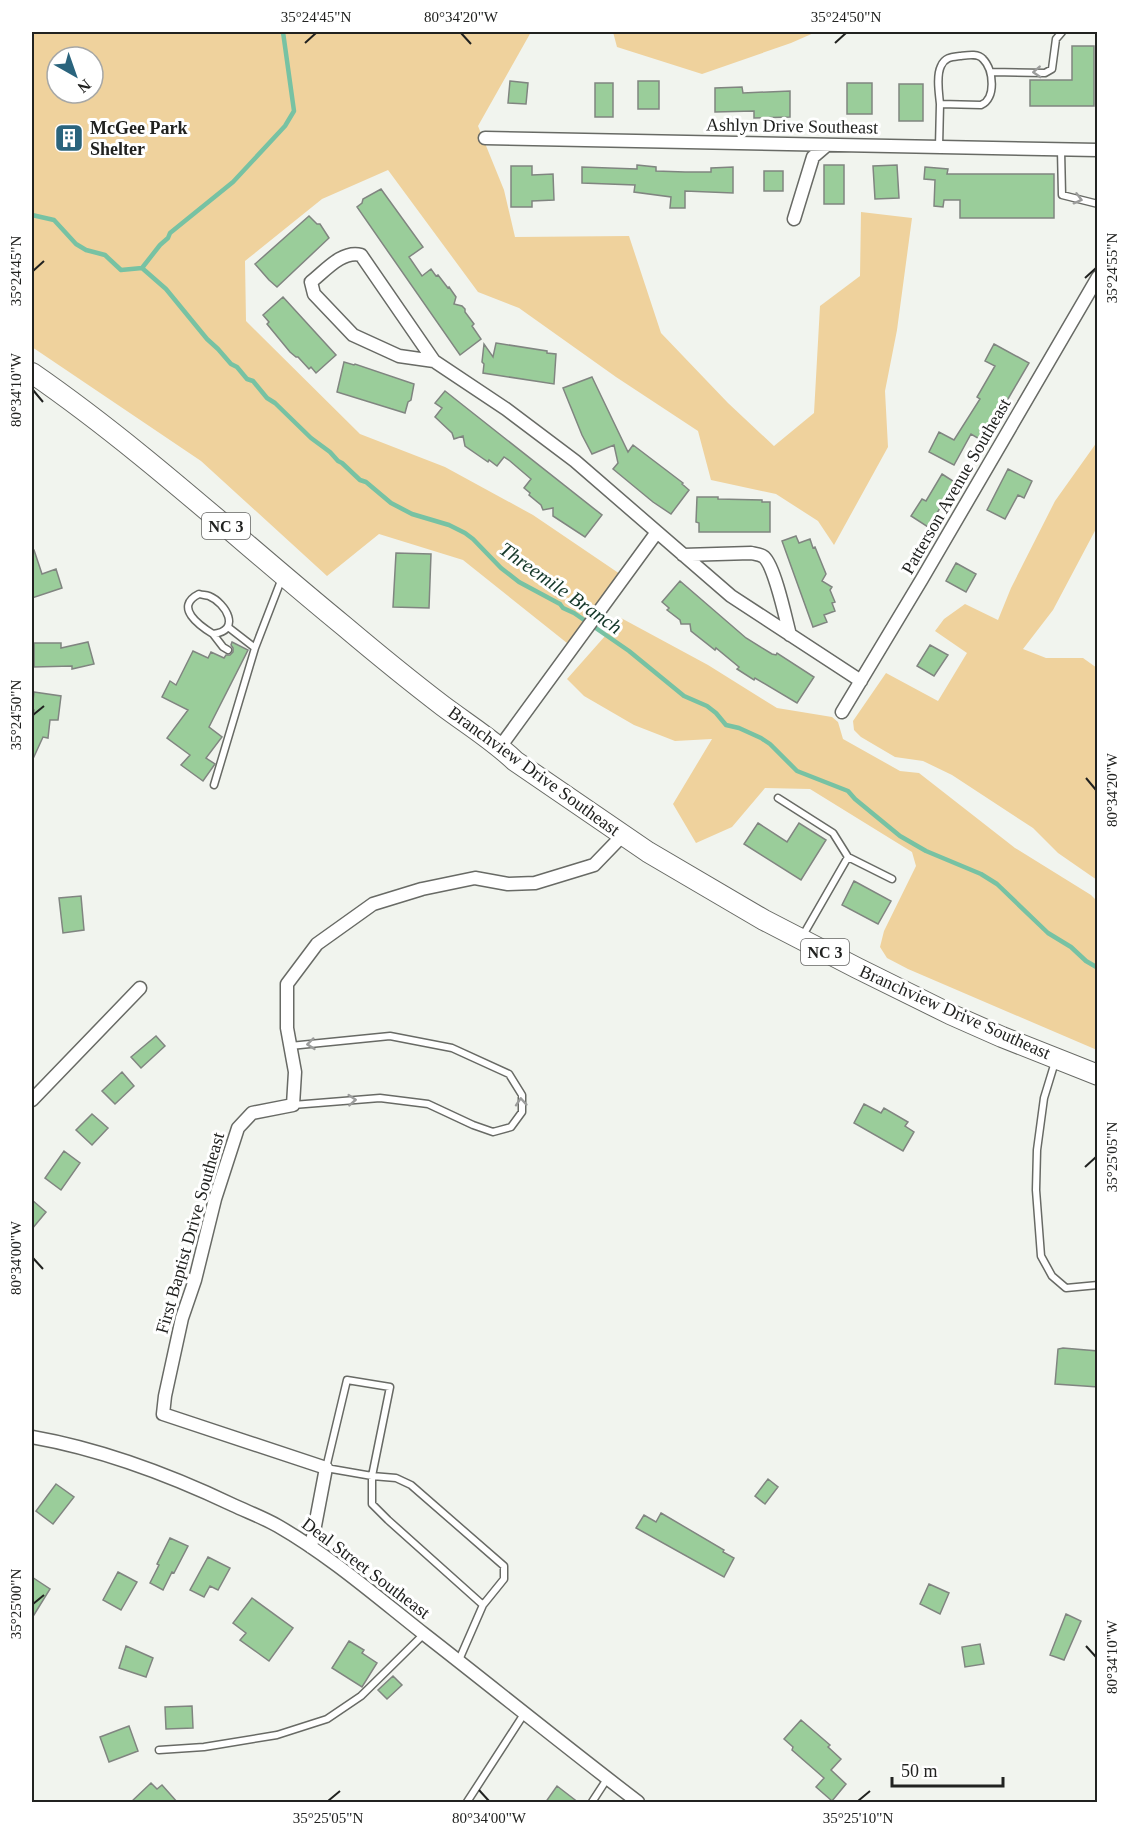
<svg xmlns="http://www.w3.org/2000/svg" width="1129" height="1834" viewBox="0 0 1129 1834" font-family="'Times New Roman',serif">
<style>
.green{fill:#efd29d;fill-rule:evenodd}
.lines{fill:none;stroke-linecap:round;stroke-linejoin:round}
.stream{stroke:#77c2a3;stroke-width:4.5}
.building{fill:#9acd9a;stroke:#808580;stroke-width:1.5}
.service-casing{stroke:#686a65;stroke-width:9}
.minor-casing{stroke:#686a65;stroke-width:15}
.primary-casing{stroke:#686a65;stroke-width:22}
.service{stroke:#fff;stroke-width:6}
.minor{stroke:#fff;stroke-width:12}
.primary{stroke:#fff;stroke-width:20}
.oneway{stroke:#9b9c9b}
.ticks{fill:none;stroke:#212220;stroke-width:2}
.labels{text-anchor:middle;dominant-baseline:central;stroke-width:6;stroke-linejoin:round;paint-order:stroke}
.shield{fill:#fff;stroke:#646463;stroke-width:1.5}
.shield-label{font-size:16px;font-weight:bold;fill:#212220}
.street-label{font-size:18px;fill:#212220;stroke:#fff}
.poi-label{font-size:18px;font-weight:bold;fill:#212220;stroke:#fff;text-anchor:start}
.water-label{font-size:20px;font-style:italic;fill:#143729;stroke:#fff}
.neatline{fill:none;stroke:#212220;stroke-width:2}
.ticks-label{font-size:15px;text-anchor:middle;fill:#212220}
</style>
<rect width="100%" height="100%" fill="#f1f4ee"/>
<path class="green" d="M32,32H531L478,126L504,190L515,237L629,236L661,333L728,403L774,446L814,413L820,306L860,276L861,212L912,218L897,330L885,391L888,447L834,545L818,521L776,494L711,480L698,431L616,377L519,308L478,292L388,170L322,199L245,261L246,321L360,434L445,467L533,515L620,574L567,643L463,560L379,534L327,576L201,461L32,347ZM57,57H93V93H57Z
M613,32H816L791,43L702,74L617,47Z
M1097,442V527L1053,610L1023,649L1046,658H1083L1097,668V880L1058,853L1033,828L952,775L923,761L895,757L861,737L854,730L853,721L886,673L938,701L967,653L935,631L944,619L965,604L998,620L1011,588L1055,501Z
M621,618L708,665L777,708L832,717L838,722L843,739L900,771L919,773L1015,848L1091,895L1098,902L1097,1050L908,969L887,958L880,947L884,931L916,866L912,852L810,789L765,788L732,827L696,843L673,804L712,739L675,741L634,725L584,696L567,679Z"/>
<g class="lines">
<path class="stream" d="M32,215L54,220L76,244L86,250L105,255L121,270L142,268L166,289L207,339L218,349L231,364L237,367L247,379L253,381L267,398L275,403L311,438L330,452L338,461L342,463L360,480L366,482L391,503L412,514L449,525L465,533L473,539L501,568L519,582L560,604L563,608L574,613L629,651L684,696L707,706L716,713L726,725L739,728L761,738L770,744L797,771L848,791L855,799L900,836L926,851L981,874L997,884L1048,933L1071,947L1086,961L1098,968
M142,268L160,245L168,238L170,233L233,182L285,126L294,111L283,32"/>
</g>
<path class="building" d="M1072,46H1094V106H1030V80H1072Z
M510,81L528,83L526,104L508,103Z
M638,81H659V109H638Z
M595,83H613V117H595Z
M847,83H872V114H847Z
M899,84H923V121H899Z
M742,87L743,93L790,91V117L754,118V111L715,112V88Z
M62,126L82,131L77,150L57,146Z
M637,165L656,167V171L685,172H711V168L733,167V193L685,191V208H670L671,197L634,192L635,185L582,183V167L637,169Z
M824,165H844V204H824Z
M897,165L899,198L875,199L873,166Z
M511,166H532V175L553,174L554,200L532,201V207H511Z
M925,167L948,169L947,174H1054V218H960V200H944L943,207L934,206L935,180L924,179Z
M764,171H783V191H764Z
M381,189L423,247L409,257L422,276L431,269L436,276L438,275L448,288L449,287L456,297L454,304L462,306L465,309V312L474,324L472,326L481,339L460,355L357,207L362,203L363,199Z
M309,216L317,224H320L329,238L277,287L269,280L255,264Z
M283,297L336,355L316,373L311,367L309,369L298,357H296L290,352L267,324L269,322L263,315Z
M496,343L547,351V353L556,354L554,384L483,373L484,364L482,362L484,344L493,357Z
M994,344L1029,363L1001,411L999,410L981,440L971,434L954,465L929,452L939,432L954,440L980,399L977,397L995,366L985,361Z
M344,362L354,365L355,364L414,384L411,400L408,402L405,413L337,392Z
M592,377L628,452L633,445L683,483L682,484L689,490L671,514L653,502L613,469L618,463L614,445L592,454L582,435L563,388Z
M445,391L602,515L585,537L553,516V508L543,510L541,505L529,495L530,493L524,488L531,479L510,461L504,457L497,466L489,460L488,462L465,446L463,436L454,439L452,433L435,417L442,408L435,403Z
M1008,469L1032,481L1024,498L1018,495L1005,519L987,510Z
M942,474L956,483L928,527L911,516L922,499L926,501Z
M697,497H718V499L762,500V502H770V532H699V523L696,522Z
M796,536L799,543L810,539L813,548L815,547L826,574L822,581L832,587L830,590L835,602L832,603L835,611L824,615L827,622L813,627L782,541Z
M32,550H34L42,574L56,569L62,588L32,598Z
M396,553L431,554L429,608L393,607Z
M956,563L976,574L966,592L946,581Z
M680,581L746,638L772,654L776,655L777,653L814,677L797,703L755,678L754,680L737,669L739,667L716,648L715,650L691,631L690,624H681L680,620L667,610L669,608L662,602Z
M88,642L94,664L72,669V666L34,667V643H61V648Z
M232,642L248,650L209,727L222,737L206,758L215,764L203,781L181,765L190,755L167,738L188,710L162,697L170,681L176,685L193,651L208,658L211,652L224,658L226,655H230L233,652V648L231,645Z
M930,645L948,655L934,676L917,666Z
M34,692L61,696L58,720H50L48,738L43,737L32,761V730L34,710H32Z
M758,823L787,842L799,823L826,840L801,880L744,844Z
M854,881L891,901L878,924L842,905Z
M81,896L84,930L63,933L59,898Z
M156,1036L165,1046L141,1068L131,1057Z
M122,1072L134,1086L115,1104L102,1091Z
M864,1104L881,1113L884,1108L908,1122L905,1126L914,1132L903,1151L854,1123Z
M92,1114L108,1128L92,1145L76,1130Z
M64,1151L80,1163L61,1190L45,1178Z
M32,1200L46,1212L32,1229Z
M1063,1348L1098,1351V1387L1055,1384L1058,1349Z
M768,1479L778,1487L765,1504L755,1496Z
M56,1484L74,1497L53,1524L36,1511Z
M661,1513L724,1550L723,1552L734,1558L724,1577L636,1528L644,1515L656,1522Z
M170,1538L188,1546L174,1573L172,1572L163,1590L150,1583L159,1565L157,1564Z
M208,1557L230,1568L218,1590L210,1586L204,1597L190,1590Z
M118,1572L137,1582L121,1610L103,1600Z
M32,1577L50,1589L32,1618Z
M929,1584L949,1593L940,1614L920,1604Z
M252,1598L293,1628L269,1661L240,1640L246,1633L233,1623Z
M1066,1614L1081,1621L1064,1660L1050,1655Z
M349,1641L364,1650L362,1653L377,1663L362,1687L332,1668Z
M980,1644L984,1664L965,1667L962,1647Z
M126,1646L153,1658L146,1677L119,1668Z
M393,1676L402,1685L387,1699L378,1690Z
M192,1706L193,1728L166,1729L165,1707Z
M801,1720L830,1745L828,1747L841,1759L831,1770L846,1784L832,1801L816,1787L824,1778L792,1750L793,1747L784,1739Z
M129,1726L138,1751L109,1762L100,1737Z
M151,1783L157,1789L162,1785L178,1803H130Z
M557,1786L579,1803H545Z"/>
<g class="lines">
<g class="service-casing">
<path id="service" d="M991,72L1045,73L1052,69L1056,39L1062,32
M939,147L940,104L981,105C996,99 994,70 983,59C978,53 968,55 960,56C952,57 945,57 941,66C936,76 939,93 940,104
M1061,150L1062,195L1098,204
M199,594C202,595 206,595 209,596C226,603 242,631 213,634C200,626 173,607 199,594Z
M228,627L255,648
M213,634L223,647L228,650
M214,785L255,648L282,578
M778,798L833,833L848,857L892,879
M802,937L848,857
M290,1046L390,1036L452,1048L509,1074L522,1095V1112L511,1127L493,1132L473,1125L428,1104L380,1098L293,1105
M1055,1062L1044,1098L1037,1150L1036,1190L1041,1256L1052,1276L1066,1288L1098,1285
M459,1660L483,1605L388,1520L372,1504V1476L326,1468L347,1380L390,1387L372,1476L396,1478L411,1485L504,1566V1579L483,1605
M159,1750L204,1747L277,1735L327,1719L361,1696L424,1634
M467,1802L524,1714
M592,1802L607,1779"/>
</g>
<g class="minor-casing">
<path id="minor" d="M485,138L1098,150
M794,219L813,157L827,145
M434,361L361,255C342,250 325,271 311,282L314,294L353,335L399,356L434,361L506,409L575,461L731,596L861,681
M683,555L751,553C756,554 760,554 764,557C775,567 786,620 790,635
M842,712L922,579L1098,277
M500,747L657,532
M32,1100L140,988
M32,1437C100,1449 170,1475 233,1505C248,1512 264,1518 278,1526C330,1556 377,1597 424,1634C496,1690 566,1747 638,1802
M311,1547L326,1468L163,1414L165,1396L182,1318L195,1280L215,1199L238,1128L252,1113L293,1105L295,1072L287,1028V984L317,944L373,904L422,889L475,878L508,884L535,883L594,865L623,835"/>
</g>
<g class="primary-casing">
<path id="primary" d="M32,373C142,449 240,541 344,626C376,653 409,680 443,706C467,724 493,740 515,761L648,852L764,920L857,968L950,1014L1002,1037L1098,1075"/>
</g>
<use href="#service" class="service"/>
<use href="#minor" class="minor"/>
<use href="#primary" class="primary"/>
</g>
<defs><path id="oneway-chevron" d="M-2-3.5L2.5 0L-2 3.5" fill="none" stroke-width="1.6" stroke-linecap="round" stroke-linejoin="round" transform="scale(1.5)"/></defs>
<g class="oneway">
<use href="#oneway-chevron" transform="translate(1037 72) rotate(177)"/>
<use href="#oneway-chevron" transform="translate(1078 199) rotate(15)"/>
<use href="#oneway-chevron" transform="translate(311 1044) rotate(174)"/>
<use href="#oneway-chevron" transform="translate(352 1100) rotate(-4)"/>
<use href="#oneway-chevron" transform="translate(521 1102) rotate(-94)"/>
</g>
<path class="ticks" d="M461,33L471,44M305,43L316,33M835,43L846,33M33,271L44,261M1085,278L1096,268M33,390L43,402M33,715L44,706M1086,778L1096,790M1085,1167L1096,1157M33,1258L43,1269M33,1604L44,1595M1086,1646L1096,1657M479,1790L489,1801M328,1801L340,1791M858,1801L870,1791"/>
<defs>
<g id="building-square" transform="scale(1.5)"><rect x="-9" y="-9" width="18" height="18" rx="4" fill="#2a647d" stroke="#fff"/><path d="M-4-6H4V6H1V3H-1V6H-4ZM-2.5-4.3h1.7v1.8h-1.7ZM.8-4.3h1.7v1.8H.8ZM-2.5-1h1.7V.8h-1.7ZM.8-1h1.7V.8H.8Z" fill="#fff"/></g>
</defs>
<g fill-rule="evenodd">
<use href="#building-square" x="69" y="138"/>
</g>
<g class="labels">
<g class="shield">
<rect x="202" y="513" width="48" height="26" rx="4.5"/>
<rect x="801" y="939" width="48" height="26" rx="4.5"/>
</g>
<g class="shield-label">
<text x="226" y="526">NC 3</text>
<text x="825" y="952">NC 3</text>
</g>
<g class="street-label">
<text transform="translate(792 126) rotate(1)">Ashlyn Drive Southeast</text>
<text transform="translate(956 486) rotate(-60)">Patterson Avenue Southeast</text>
<text transform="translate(534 771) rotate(36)">Branchview Drive Southeast</text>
<text transform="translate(955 1012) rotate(24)">Branchview Drive Southeast</text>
<text transform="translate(190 1233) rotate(-74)">First Baptist Drive Southeast</text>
<text transform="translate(366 1568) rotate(37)">Deal Street Southeast</text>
</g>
<g class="poi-label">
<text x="90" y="128">McGee Park<tspan x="90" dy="21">Shelter</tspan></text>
</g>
<g class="water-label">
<text transform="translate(561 588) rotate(35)">Threemile Branch</text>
</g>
</g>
<rect width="1129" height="1834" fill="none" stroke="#ffffff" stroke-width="66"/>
<g transform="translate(75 75) rotate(140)"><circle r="28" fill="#ffffff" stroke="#a6a7a6" stroke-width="1.5"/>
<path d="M0-4.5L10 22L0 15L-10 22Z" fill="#2a647d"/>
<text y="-9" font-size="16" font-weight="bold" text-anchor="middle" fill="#212220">N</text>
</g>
<path d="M892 1777v9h111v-9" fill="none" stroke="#212220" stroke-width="3"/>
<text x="901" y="1777" font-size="18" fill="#212220" stroke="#ffffff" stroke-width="4.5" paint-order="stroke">50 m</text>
<rect x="33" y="33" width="1063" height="1768" class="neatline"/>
<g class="ticks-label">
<text x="316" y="22">35°24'45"N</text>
<text x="461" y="22">80°34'20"W</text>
<text x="846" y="22">35°24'50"N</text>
<text transform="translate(1112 268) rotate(-90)" y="5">35°24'55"N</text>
<text transform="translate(16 271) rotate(-90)" y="5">35°24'45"N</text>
<text transform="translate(16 390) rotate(-90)" y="5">80°34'10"W</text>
<text transform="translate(16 715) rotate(-90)" y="5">35°24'50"N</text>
<text transform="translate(1112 790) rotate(-90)" y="5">80°34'20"W</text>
<text transform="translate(1112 1157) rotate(-90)" y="5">35°25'05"N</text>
<text transform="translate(16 1258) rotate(-90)" y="5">80°34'00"W</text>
<text transform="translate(16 1604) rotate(-90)" y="5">35°25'00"N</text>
<text transform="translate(1112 1657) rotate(-90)" y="5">80°34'10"W</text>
<text x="328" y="1823">35°25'05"N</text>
<text x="489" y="1823">80°34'00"W</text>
<text x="858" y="1823">35°25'10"N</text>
</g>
</svg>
